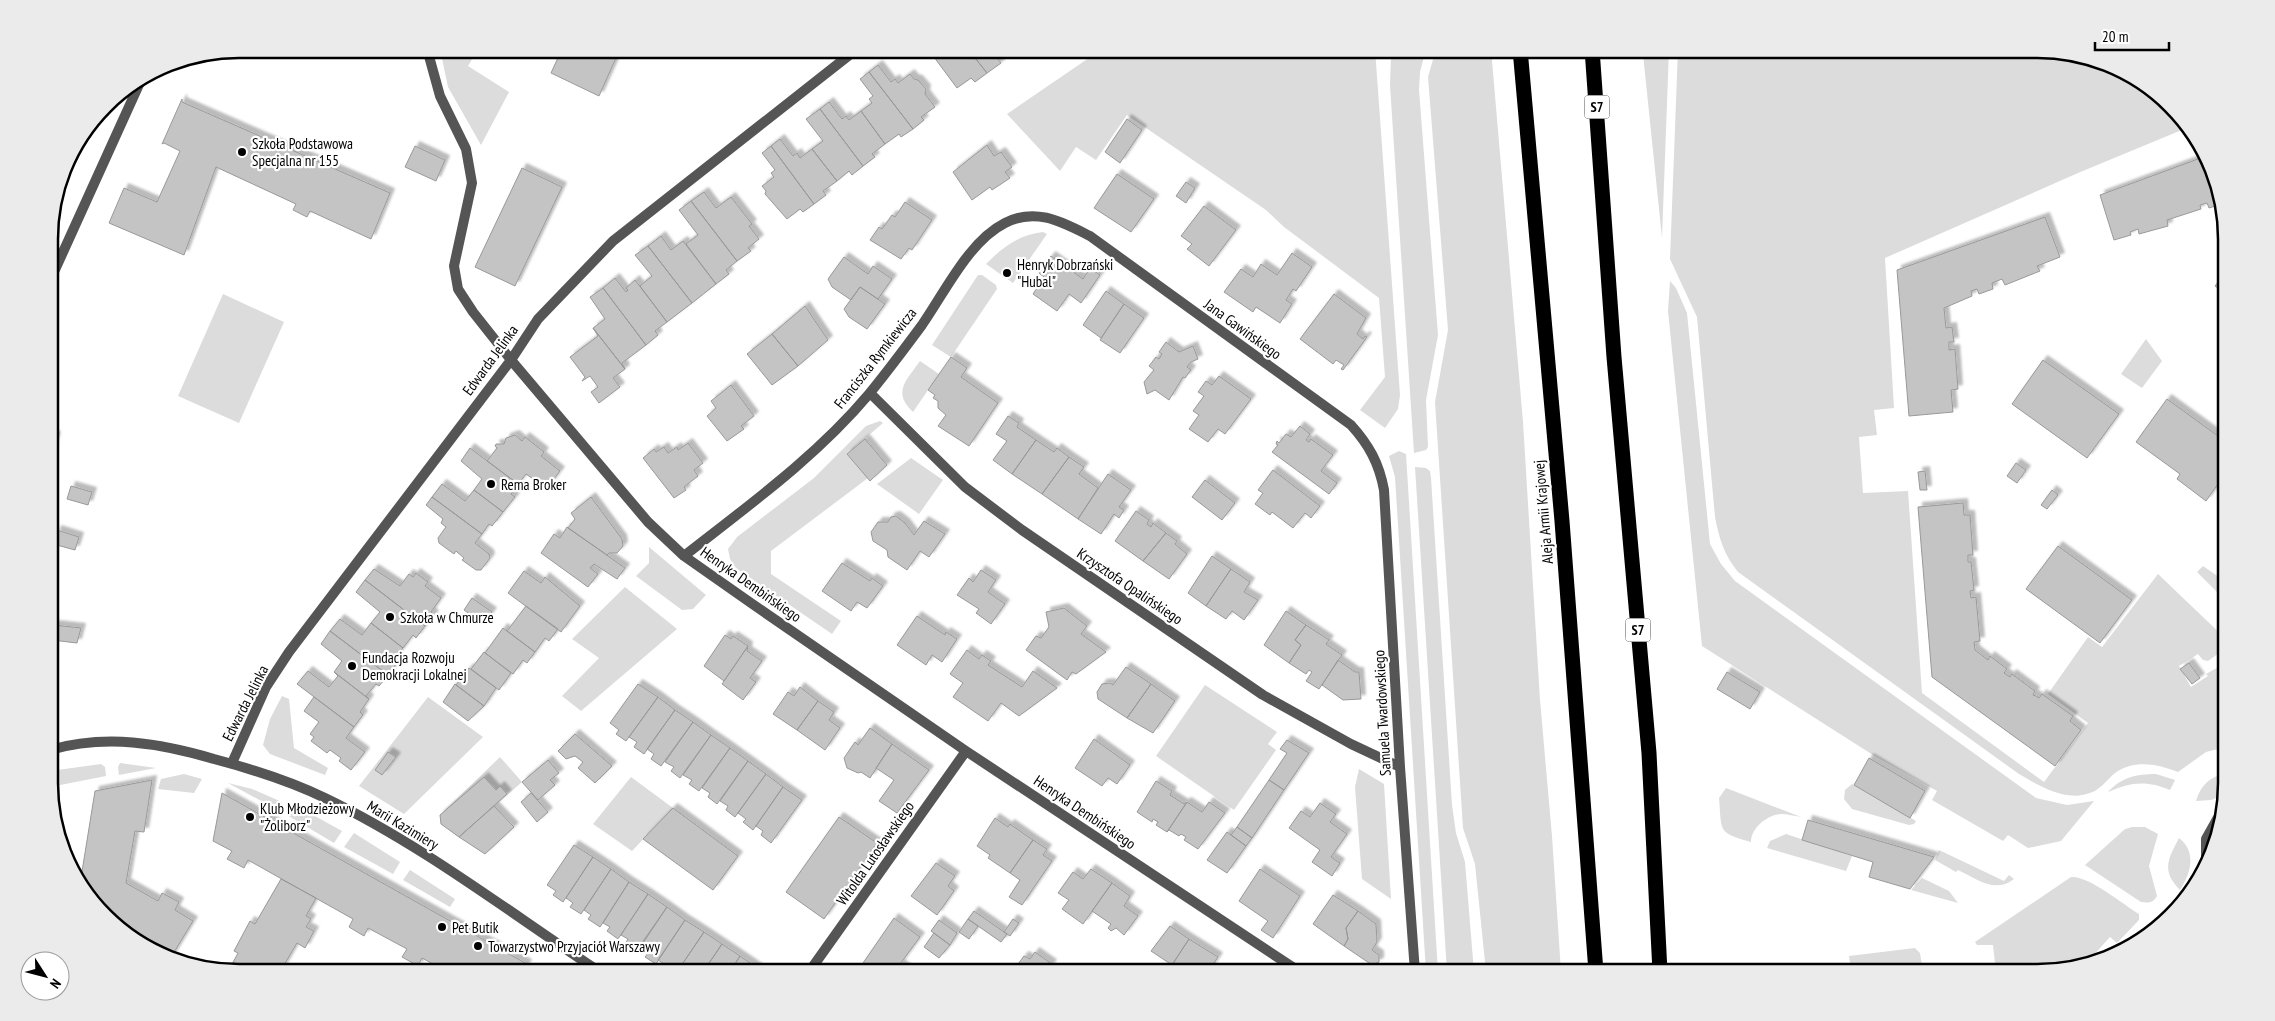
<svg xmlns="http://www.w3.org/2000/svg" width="2275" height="1021" viewBox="0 0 2275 1021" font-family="'PT Sans Narrow',sans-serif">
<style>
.green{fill:#dcdcdc}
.building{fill:#c4c4c4;stroke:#999;filter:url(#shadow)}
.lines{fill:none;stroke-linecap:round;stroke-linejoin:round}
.minor{stroke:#555;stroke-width:10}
.tertiary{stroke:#555;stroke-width:10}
.motorway{stroke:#000;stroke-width:15}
.poi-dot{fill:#000;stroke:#fff;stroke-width:2}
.labels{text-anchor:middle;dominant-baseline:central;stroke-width:4.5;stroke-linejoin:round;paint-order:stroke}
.shield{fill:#fff;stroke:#4c4c4c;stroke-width:1}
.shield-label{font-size:14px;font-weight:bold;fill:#000}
.poi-label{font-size:15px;fill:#000;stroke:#fff;text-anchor:start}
.street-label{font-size:15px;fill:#000;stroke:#fff}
.rim{fill:none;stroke:#000;stroke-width:2.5}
</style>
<defs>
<filter id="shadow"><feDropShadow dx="4.5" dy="-4.5" stdDeviation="1" flood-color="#0004"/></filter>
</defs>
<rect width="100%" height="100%" fill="#fff"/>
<path class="green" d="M440,49H473L474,56L468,66L509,92L481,145L448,87Z
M1102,49H1375L1400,395L1398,409L1385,428L1360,410L1385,377L1379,298L1284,227L1266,210L1127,115L1096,160L1076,147L1060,171L1007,114Z
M1395,49H1426L1420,72L1419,90L1438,335L1426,400L1428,447L1426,450L1414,453L1390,85L1391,57Z
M1436,49H1491L1523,422L1540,700L1552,836L1561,972H1486L1475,864L1463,828L1435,402L1448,330L1428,77Z
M1642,49H1669L1662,238L1643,54Z
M1678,49H2036L2109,63L2152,88L2187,123L2189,127L2078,173L1885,258L1894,408L1874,410L1877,435L1859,437L1863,493L1908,491L1922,693L2044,782L2088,723L2048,694L2088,637L2102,647L2158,574L2226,639V648L2208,661L2203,660L2198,654L2179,666L2191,687L2208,676L2206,674L2226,663V747L2206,752L2178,772C2158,764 2134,759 2115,773C2108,779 2102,787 2095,791C2068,804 2041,787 2019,774L1738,572C1724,555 1719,538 1715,517L1697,317L1670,259Z
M1043,232L1047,234L1013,283L986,264C1003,247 1018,235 1043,232Z
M978,275H982L996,285L997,289L951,357L932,345Z
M1670,281L1676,288L1687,313L1710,544L1721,564L1735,581L2036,798L2067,805L2094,801L2061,841L2028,848L2008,835L2003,841L1932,800L1937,791L1873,755L1702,646L1668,311Z
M223,294L284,322L239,423L178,396Z
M2146,339L2162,361L2142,388L2121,374Z
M920,361L939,374L913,412C892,392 906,381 920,361Z
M880,421L883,423L847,454L868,478L771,551V574L841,621L832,634L736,568L730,559L728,549L737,537L814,478L866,426Z
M1399,451L1406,454L1438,972H1426L1395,477L1389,456Z
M911,458L943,480L919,514L877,484Z
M1415,467L1426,468L1430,471L1431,478L1452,805L1456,833L1465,862L1474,972H1447Z
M649,547L706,595L693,609L682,610L636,576L649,563Z
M2203,566L2226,582V601L2197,572Z
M625,587L677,629L581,711L562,696L599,658L572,639Z
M1205,685L1277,732L1268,744L1276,750L1234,810L1156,756Z
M282,696L289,699L294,748L328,768L325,775L270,754L263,745L270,719Z
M428,697L483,737L404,814L359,786Z
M500,757L522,782L459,837L441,824L440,815Z
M120,763L156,768L119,775L118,767Z
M101,764L105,767L106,776L50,787V771Z
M1359,769L1384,784L1391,899L1362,879L1355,787Z
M184,774L202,779L194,793L158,789L161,779Z
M2156,774L2175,780L2170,790C2147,780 2130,782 2108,792C2122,777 2136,774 2156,774Z
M2226,774L2224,795L2211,800L2196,801C2201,785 2210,776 2226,774Z
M631,777L673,808L632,851L593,824Z
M228,783L252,789L282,802L276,809Z
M1852,784L1916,821L1914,824L1909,825L1852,809L1844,799L1845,790Z
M1726,788L1801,817C1795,816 1787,814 1781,814C1767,815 1751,828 1751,842C1717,832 1722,832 1719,798Z
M290,806L315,816L342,831L334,843L287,815Z
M2132,827H2145L2158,834L2149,866L2157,896C2153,903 2149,903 2141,902L2085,865L2125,829Z
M354,833L400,862L393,874L344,847Z
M1786,834L1852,856L1846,871L1767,848L1770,841Z
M2179,838C2197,852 2191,873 2180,890C2161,871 2168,859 2179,838Z
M1939,850L2004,881L2009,875L2014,879C1995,894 1977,879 1958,870L1956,872L1935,860Z
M410,870L455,899L450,907L403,880Z
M2071,877C2088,875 2124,905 2139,914V920L2117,943L2110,937L2092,957L2097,962L2048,972H1996L1993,945H1977L1975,942Z
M1922,878L1949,891L1958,903L1911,890Z
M1915,948L1920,953L1923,972H1879L1878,967L1851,970L1849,956Z"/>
<path class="building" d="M562,49H620L599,96L551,73Z
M928,49H968L987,73L975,82L971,78L957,88Z
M968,49H1007L1008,50L997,58L1001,63L987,73Z
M878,65L891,82L895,79L898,83L910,74L914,79L918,80L926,89L925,94L935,107L921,117L924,120L913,129L869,72Z
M869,72L913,129L901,137L899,134L885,144L861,111L872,103L869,99L873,96L860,79Z
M182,99V102L390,193L371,239L310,211L307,217L293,210L296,204L216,167L184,255L109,223L124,188L157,202L180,151L164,143L162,144Z
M829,102L842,119L846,116L849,120L861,111L885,144L872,154L875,157L863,166L820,109Z
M820,109L863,166L852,175L849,171L837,181L812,149L823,141L806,119Z
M1127,119L1142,130L1120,163L1105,152Z
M780,139L793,156L797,153L800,158L812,149L837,181L823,191L826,195L814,204L771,146Z
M987,145L994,156L1001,152L1012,167L1005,172L1010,178L992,190L990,187L972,200L953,172Z
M415,146L445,160L436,181L405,167Z
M771,146L814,204L803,212L800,209L787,219L765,194L766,191L762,186L774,177L771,173L775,170L762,153Z
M2206,156L2212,166L2222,204L2209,208L2207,203L2200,205L2201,209L2167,220L2168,226L2139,234L2138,229L2130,232L2131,235L2114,240L2100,195Z
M522,168L562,187L515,286L475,267Z
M1117,174L1154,199L1131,232L1094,208Z
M1186,182L1195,188L1186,203L1176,196Z
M704,192L716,208L731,197L752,224L749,226L759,239L748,248L751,251L737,261L691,201Z
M691,201L737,261L726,270L729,274L716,284L686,244L698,235L679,210Z
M905,202L932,220L912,250L909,248L901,259L870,240L879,227L882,229L892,215L895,217Z
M1204,206L1236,230L1209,266L1187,249L1192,244L1181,236Z
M2045,217L2060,257L2037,266L2040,271L2005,285L2002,279L1992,283L1993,289L1979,294L1977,289L1971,291L1972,296L1944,308L1946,328L1952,327L1954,342H1949V350L1955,349L1958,389L1951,390L1953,412L1909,416L1897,270Z
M661,236L671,250L683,241L716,284L692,303L648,246Z
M648,246L692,303L667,322L640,286L652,276L635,255Z
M1292,253L1312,267L1296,291L1293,289L1286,300L1292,304L1280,323L1256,307L1253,312L1224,292L1241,269L1253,277L1261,264L1277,275Z
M1051,256L1083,279L1090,268L1100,275L1081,303L1069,294L1057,311L1033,294L1044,277L1039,273Z
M844,257L868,274L873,266L892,279L878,299L860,287L851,300L832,287L828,279Z
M2225,273V293L2215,286Z
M615,278L626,292L628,290L626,288L635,280L667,322L655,331L658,335L646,345L603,288Z
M860,287L885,304L867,329L849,317L844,309Z
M603,288L646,345L622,363L625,369L593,328L605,319L590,297Z
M1106,291L1124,304L1101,338L1083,325Z
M1334,294L1366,318L1357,334L1363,339L1365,336L1367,337L1343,370L1341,369L1344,365L1336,360L1333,364L1300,339Z
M1124,304L1144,318L1120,353L1100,340Z
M805,306L828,340L798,366L772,334Z
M593,328L625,369L613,378L620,387L599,403L591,392L598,387L590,376L582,381L585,377L570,357L598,336Z
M772,334L798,366L772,385L747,354Z
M1166,342L1179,352L1193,346L1198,359L1191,362L1187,367L1191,370L1185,378L1183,377L1169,400L1155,390L1147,394L1144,382L1154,370L1149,366L1156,357L1159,359L1162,354L1159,352Z
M951,357L967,368L961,377L998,403L969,446L938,426L946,415L938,408V401L933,398L935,395L928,390Z
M2043,360L2119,414L2087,458L2012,404Z
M1219,376L1251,399L1225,434L1218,429L1208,442L1189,429L1199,415L1193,411L1204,396L1198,392L1206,381L1212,385Z
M731,385L754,416L741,426L744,429L727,441L707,416L716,408L711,401Z
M2167,399L2225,441V474L2206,501L2177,479L2180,474L2136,442Z
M1008,416L1019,423L1017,427L1036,440L1012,474L993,460L1007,441L996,434Z
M1300,426L1310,434L1306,440L1309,442L1311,439L1333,455L1321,471L1337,483L1329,494L1272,452L1278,445L1276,444L1277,441L1279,443L1286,434L1291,437Z
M50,434L56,436L50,455Z
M515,435L522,441L525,437L544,452L541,456L560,471L551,483L540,484L526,474L518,484L487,461L497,448L495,446L496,444H504L506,438Z
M865,439L887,465L870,481L847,454Z
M1036,440L1054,452L1057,448L1069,457L1042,494L1012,474Z
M688,443L703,463L694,470L698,476L684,487L686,490L674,498L643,458L654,449L656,452L664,447L668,453L677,447L678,450Z
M470,448L518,484L511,494L515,497L503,512L474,490L482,479L461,461Z
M1069,457L1084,467L1079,474L1098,488L1078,519L1042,494Z
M2016,463L2026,470L2017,483L2007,476Z
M1273,470L1320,506L1311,518L1305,513L1293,528L1272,512L1270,515L1255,504L1263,493L1258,490Z
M1925,471L1927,490H1920L1918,472Z
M1108,474L1131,490L1119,507L1124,510L1119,518L1114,514L1101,534L1078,519Z
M1205,480L1235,503L1222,520L1192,497Z
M442,484L465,501L474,490L503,512L492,526L489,524L482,534L432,497Z
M71,486L92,492L88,505L67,499Z
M2052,490L2058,495L2047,509L2041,505Z
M432,497L482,534L475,543L489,554L490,558L481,570H476L462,560L464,558L456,551L454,554L439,543L438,538L446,527L441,523L443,519L426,505Z
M591,497L622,539L623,546L617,553H609L607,555L568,528L575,519L571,513Z
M1963,503L1964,515H1970L1973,555H1968V562H1971L1974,590L1970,591L1971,598L1976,597L1980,641L1974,642L1975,650L1988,660L1990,656L2007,669L2004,673L2010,677L2012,674L2035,691L2033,695L2036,696L2039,698L2042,694L2073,716L2070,721L2081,730L2055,766L1932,677L1918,507Z
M1136,511L1149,520L1147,524L1151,527L1153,523L1166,533L1143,561L1115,541Z
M896,516L905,523L914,535L924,521L945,534L929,557L920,551L907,570L888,557L887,550L873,541L871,532L878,522H888L891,517Z
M567,527L625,568L617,579L594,564L590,568L598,574L588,587L541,553L554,534L560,538Z
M57,530L79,537L75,550L53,544Z
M1166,533L1177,541L1175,544L1187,554L1169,579L1143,561Z
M2058,546L2132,600L2100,643L2026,589Z
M1212,556L1231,569L1206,606L1188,593Z
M842,563L870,581L872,578L883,586L867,608L857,602L851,611L822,591Z
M374,569L400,586L409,574L413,577L416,573L428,582L425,586L441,598L431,612L434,615L425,626L365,580Z
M1231,569L1250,582L1244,592L1258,600L1244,620L1232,611L1226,619L1206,606Z
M981,570L996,580L988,592L1005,604L991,624L976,613L979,609L957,595L969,578L973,582Z
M524,571L541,583L545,577L580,606L561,632L508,593Z
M365,580L425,626L416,638L413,635L403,648L371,623L380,612L356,592Z
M472,598L492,612L483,624L464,610Z
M526,606L558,629L549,641L545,638L535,652L507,631Z
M1064,608L1087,626L1081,634L1106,652L1076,674L1072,672L1067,680L1026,650L1036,636L1041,638L1049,627L1046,612Z
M1286,611L1306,625L1295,640L1301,645L1289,663L1264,645Z
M917,616L945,635L946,632L957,639L942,662L932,655L926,665L897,645Z
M340,619L362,635L371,623L403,648L393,661L397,663L388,675L330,631Z
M54,625L81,628L77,643L52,640Z
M1306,625L1329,640L1326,644L1342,655L1319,689L1306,681L1312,672L1309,670L1306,674L1289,663L1301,645L1295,640Z
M503,628L535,652L527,663L523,660L513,674L485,653Z
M330,631L388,675L379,686L376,684L366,696L369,699L334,672L342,661L321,644Z
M725,635L731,639L733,636L748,646L724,681L704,666Z
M748,646L747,651L762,661L750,678L756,682L743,700L722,684Z
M967,650L979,659L982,655L991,661L988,665L1022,687L1033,671L1057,688L1019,716L1001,703L988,721L953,697L963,683L950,674Z
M484,652L511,673L499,690L471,669Z
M1338,660L1355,672H1359L1361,699L1343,700L1322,685Z
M2189,663L2200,678L2192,684L2180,669Z
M1126,667L1151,684L1127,718L1098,699L1097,692L1102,684L1110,683L1113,685Z
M469,668L496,688L484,706L456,685Z
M308,671L329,687L338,676L334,672L369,699L360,712L363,715L354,727L297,684Z
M1727,672L1760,692L1750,709L1717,689Z
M455,684L484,706L468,721L443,702Z
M638,684L658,697L626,741L616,734L619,730L610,723Z
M1151,684L1175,701L1153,733L1127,718Z
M800,687L818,701L797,730L773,714L788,692L794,696Z
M314,697L354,727L346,738L365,752L351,770L339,761L341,758L330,750L327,753L311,741L314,737L310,734L319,722L304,711Z
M658,697L675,710L644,754L634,747L637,742L629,737Z
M818,701L834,712L829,720L840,728L825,750L797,730Z
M675,710L693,722L661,766L651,759L654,754L647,749Z
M693,722L711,735L680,778L671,771L674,767L665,762Z
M870,728L892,744L870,778L861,772L858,773L847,768L844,758L855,742L858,745Z
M575,734L612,766L595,783L578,768L583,762L575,756L566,759L558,751Z
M711,735L730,748L699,791L689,784L692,780L683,775Z
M1094,739L1130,765L1117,784L1108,778L1102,786L1075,768Z
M1287,740L1309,753L1284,790L1269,780L1287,753L1280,749Z
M892,744L929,770L897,813L879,801L894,780L876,768Z
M730,748L748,761L717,804L708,797L710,793L702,788Z
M388,752L396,757L382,775L375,770Z
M1869,758L1925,791L1910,818L1854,785Z
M548,760L559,773L550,780L555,785L538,800L522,782Z
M748,761L766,774L735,817L726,810L728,806L720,801Z
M766,774L783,787L753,830L743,822L746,819L738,813Z
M484,777L496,790L500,786L507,794L459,837L441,824L440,815Z
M152,780L144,832L135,831L126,883L158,901L162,893L179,902L175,910L193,921L170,959L123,933L88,898L80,884L95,791Z
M1269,780L1284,790L1252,838L1237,827Z
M1156,781L1172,791L1170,795L1184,804L1187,802L1167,832L1156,825L1158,822L1153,819L1152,822L1137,812Z
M783,787L802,800L771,843L761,835L763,831L756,826Z
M222,793L527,964L522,972H448L422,958L418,966L402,957L407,949L368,928L364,936L349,927L353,919L248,860L244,868L227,859L232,851L213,841Z
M531,793L548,812L537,822L521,802Z
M1187,802L1202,812L1209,802L1225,813L1198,849L1184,840L1186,837L1181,834L1179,836L1169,830L1167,832Z
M1320,803L1336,814L1330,822L1347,834L1331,857L1340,863L1332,876L1312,862L1320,850L1289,828L1301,811L1310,817Z
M494,806L514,827L485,854L459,837Z
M673,808L738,856L713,890L643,839Z
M839,817L877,843L824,919L786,892Z
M995,818L1008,827L1010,824L1033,840L1010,873L988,858L990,855L977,846Z
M1808,820L1934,857L1910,889L1869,877L1873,862L1802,840Z
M1237,827L1252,838L1246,846L1231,835Z
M1227,832L1246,846L1227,873L1207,860Z
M1033,840L1047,849L1043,855L1052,861L1022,905L1009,897L1020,880L1010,873Z
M574,845L593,857L563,902L553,895L556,891L547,885Z
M593,857L611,869L581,914L570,907L573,903L566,898Z
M936,863L955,876L948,886L954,891L937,915L911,896Z
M611,869L629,882L600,927L588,919L591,915L584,910Z
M1091,869L1112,883L1083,924L1062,909L1069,900L1058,893L1073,872L1083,879Z
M1260,869L1300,896L1273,938L1261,930L1268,921L1239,901Z
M281,879L316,898L306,916L311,919L306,927L314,931L305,948L297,943L280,972L229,970L238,953L234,951L250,921L255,924Z
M629,882L648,894L618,939L607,931L610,927L603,923Z
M1112,883L1130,896L1124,906L1138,916L1124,935L1116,928L1111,931L1108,928L1111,924L1092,911Z
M648,894L667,907L637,952L625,944L628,939L621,935Z
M1333,895L1358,911L1346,928L1348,939L1344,946L1313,924Z
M667,907L685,920L656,964L645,957L648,953L639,947Z
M974,911L1007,934L1001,942L968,919Z
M1358,911L1376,924L1377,942L1372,950L1379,955V962L1372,965L1344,946L1348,939L1346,928Z
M894,918L920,937L900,964L911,972L876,970L870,972L861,966Z
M968,919L978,926L969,939L959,932Z
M1013,919L1019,923L1010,936L1004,932Z
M685,920L704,932L677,972H667L664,970L667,966L658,960Z
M939,920L957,933L950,945L931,931Z
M1170,926L1189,939L1172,965L1151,951Z
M704,932L722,944L703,972H677Z
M934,933L950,945L939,958L924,947Z
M1189,939L1218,957L1208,972H1181L1172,965Z
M722,944L740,956L730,972H703Z
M1035,952L1052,964L1046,972H1021L1024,968L1018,964L1024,956L1030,959Z
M740,956L759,969L756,972H730Z"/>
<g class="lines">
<path class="minor" d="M427,49L440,96L466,149L472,183L454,266L458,289L473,312L511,360L648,522L684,556L751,603L966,751L1300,972
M49,283L142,78
M870,393L965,487L1022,530L1263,695L1351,744L1400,767
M684,556C749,505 816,457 869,394C887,372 905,348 922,325C945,292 969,241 1005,223C1036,207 1062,222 1090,236L1351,425C1369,445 1379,463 1384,490L1400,767L1415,972
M50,750C106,734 160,743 214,759C252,769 290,781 325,798C423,845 510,913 600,972
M232,763L266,687L289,652L511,360L538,319L613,241L857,49
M809,972L966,751"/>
<path class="tertiary" d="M2206,865V839L2220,814"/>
<path class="motorway" d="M1520,49L1562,521L1596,972
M1592,49L1614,357L1649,753L1660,972"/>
</g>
<g class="poi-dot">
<circle cx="242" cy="152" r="5"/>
<circle cx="1007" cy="273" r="5"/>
<circle cx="491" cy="484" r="5"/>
<circle cx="390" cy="617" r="5"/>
<circle cx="352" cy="666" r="5"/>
<circle cx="250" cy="817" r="5"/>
<circle cx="442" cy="927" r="5"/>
<circle cx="478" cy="946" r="5"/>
</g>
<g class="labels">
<g class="shield">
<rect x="1584.5" y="95.5" width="25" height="23" rx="4"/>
<rect x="1625.5" y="618.5" width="25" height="23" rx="4"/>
</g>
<g class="shield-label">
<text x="1597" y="107">S7</text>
<text x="1638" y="630">S7</text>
</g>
<g class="poi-label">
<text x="252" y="143">Szkoła Podstawowa<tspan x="252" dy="17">Specjalna nr 155</tspan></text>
<text x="1017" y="264">Henryk Dobrzański<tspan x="1017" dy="17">"Hubal"</tspan></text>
<text x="501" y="484">Rema Broker</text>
<text x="400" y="617">Szkoła w Chmurze</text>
<text x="362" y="657">Fundacja Rozwoju<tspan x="362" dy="17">Demokracji Lokalnej</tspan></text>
<text x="260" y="808">Klub Młodzieżowy<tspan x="260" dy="17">"Żoliborz"</tspan></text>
<text x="452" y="927">Pet Butik</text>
<text x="488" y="946">Towarzystwo Przyjaciół Warszawy</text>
</g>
<g class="street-label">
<text transform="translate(1243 329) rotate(36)">Jana Gawińskiego</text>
<text transform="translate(875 358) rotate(-52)">Franciszka Rymkiewicza</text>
<text transform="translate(490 360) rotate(-54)">Edwarda Jelinka</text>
<text transform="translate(1543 512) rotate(-95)">Aleja Armii Krajowej</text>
<text transform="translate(751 584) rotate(35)">Henryka Dembińskiego</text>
<text transform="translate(1130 586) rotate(34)">Krzysztofa Opalińskiego</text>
<text transform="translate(245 703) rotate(-63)">Edwarda Jelinka</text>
<text transform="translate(1382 713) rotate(-93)">Samuela Twardowskiego</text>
<text transform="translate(1085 812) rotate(34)">Henryka Dembińskiego</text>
<text transform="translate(403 825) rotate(31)">Marii Kazimiery</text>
<text transform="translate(875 853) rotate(-55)">Witolda Lutosławskiego</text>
</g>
</g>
<path d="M0 0H2275V1021H0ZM239 58H2037A181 181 0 0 1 2218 239V783A181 181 0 0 1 2037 964H239A181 181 0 0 1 58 783V239A181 181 0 0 1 239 58Z" fill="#ebebeb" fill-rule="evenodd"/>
<path class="rim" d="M239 58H2037A181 181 0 0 1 2218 239V783A181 181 0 0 1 2037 964H239A181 181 0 0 1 58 783V239A181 181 0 0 1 239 58Z"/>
<g transform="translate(45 976) rotate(126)"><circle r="24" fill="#ffffff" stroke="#999999"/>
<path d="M0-4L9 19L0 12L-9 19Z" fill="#000000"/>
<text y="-8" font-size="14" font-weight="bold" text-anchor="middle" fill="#000000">N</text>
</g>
<path d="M2095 42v8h74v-8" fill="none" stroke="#000000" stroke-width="2.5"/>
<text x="2102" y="42" font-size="15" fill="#000000" stroke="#ffffff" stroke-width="4" paint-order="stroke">20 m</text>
</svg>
